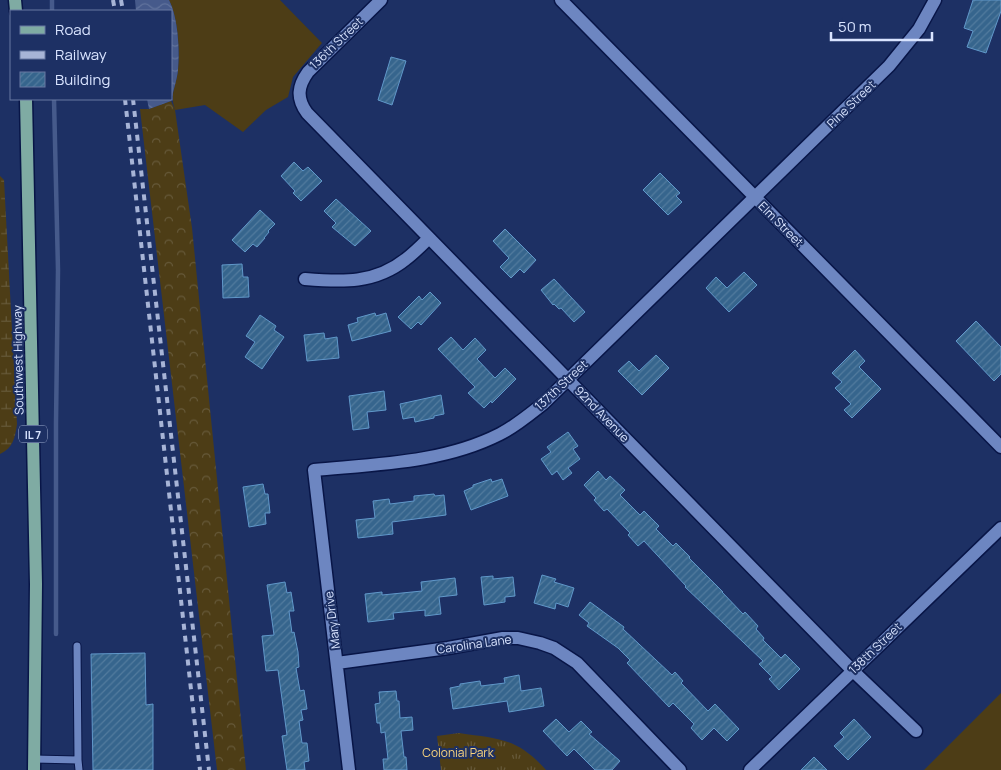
<svg xmlns="http://www.w3.org/2000/svg" width="1001" height="770" viewBox="0 0 1001 770" font-family="Manrope,sans-serif">
<style>
.grass{fill:#4d3d16}
.forest{fill:url(#forest-crowns)}
.wetland{fill:url(#wetland-marsh)}
.park{fill:url(#park-tufts)}
.water{fill:url(#water-waves)}
.lines{fill:none;stroke-linecap:round;stroke-linejoin:round}
.stream{stroke:#465a8b;stroke-width:4.5}
.building{fill:url(#building-hatch);stroke:#6098ca}
.service-casing{stroke:#081547;stroke-width:9}
.minor-casing{stroke:#081547;stroke-width:15}
.primary-casing{stroke:#081547;stroke-width:15}
.service{stroke:#6d86c1;stroke-width:7}
.minor{stroke:#6d86c1;stroke-width:12}
.primary{stroke:#7faba3;stroke-width:12}
.rail{stroke:#a7b4d6;stroke-width:4;stroke-dasharray:6 6;stroke-linecap:butt}
.labels{text-anchor:middle;dominant-baseline:central;stroke-width:4;stroke-linejoin:round;paint-order:stroke}
.shield{fill:#1d3064;stroke:#a1aed0;stroke-width:1}
.shield-label{font-size:11px;font-weight:bold;fill:#d9e4ff}
.street-label{font-size:12px;fill:#d9e4ff;stroke:#1d3064}
.park-label{font-size:12px;fill:#f9d37d;stroke:#1d3064}
</style>
<defs>
<pattern id="forest-crowns" width="20" height="18" patternUnits="userSpaceOnUse" patternTransform="scale(1.25)"><rect width="20" height="18" fill="#4d3d16"/><path d="M2 6a3 3 0 1 1 6 0M12 15a3 3 0 1 1 6 0" fill="none" stroke="#665939"/></pattern>
<pattern id="wetland-marsh" width="20" height="14" patternUnits="userSpaceOnUse" patternTransform="scale(1.25)"><rect width="20" height="14" fill="#4d3d16"/><path d="M1 5h8M5 5V1M11 12h8M15 12V8" fill="none" stroke="#665939"/></pattern>
<pattern id="park-tufts" width="24" height="20" patternUnits="userSpaceOnUse" patternTransform="scale(1.25)"><rect width="24" height="20" fill="#4d3d16"/><path d="M3 7l-1-3M5 7V3M7 7l1-3M15 17l-1-3M17 17v-4M19 17l1-3" fill="none" stroke="#665939"/></pattern>
<pattern id="water-waves" width="16" height="10" patternUnits="userSpaceOnUse" patternTransform="scale(1.25)"><rect width="16" height="10" fill="#465a8b"/><path d="M0 5q4-4 8 0t8 0" fill="none" stroke="#60729c"/></pattern>
<pattern id="building-hatch" width="6" height="6" patternUnits="userSpaceOnUse" patternTransform="scale(1.25)"><rect width="6" height="6" fill="#36658d"/><path d="M-1 1l2-2M0 6l6-6M5 7l2-2" fill="none" stroke="#527b9e"/></pattern>
</defs>
<rect width="100%" height="100%" fill="#1d3064"/>
<path class="grass" d="M169,0H280L322,43L293,77L288,97L266,110L243,132L205,105L175,110C169,94 177,85 178,69C180,49 178,18 169,0Z
M1001,693V770H924Z"/>
<path class="forest" d="M171,101L175,110L192,228L246,770H217L140,109H149Z"/>
<path class="wetland" d="M0,176L4,180L17,424C15,438 13,448 0,454Z"/>
<path class="park" d="M459,733C500,739 517,738 546,770H441L437,736Z"/>
<path class="water" d="M135,0H169C178,17 180,51 178,70C177,80 173,91 171,101L149,109L147,99H171V11H136Z"/>
<g class="lines">
<path class="stream" d="M52,0V11
M54,99L58,270L56,423V634"/>
</g>
<path class="building" d="M973,0H1001V11L986,53L967,47L973,31L964,28Z
M391,57L406,61L392,105L378,100Z
M294,162L303,171L308,167L322,181L301,201L293,193L295,191L281,176Z
M660,173L680,193L676,196L682,202L668,215L643,190Z
M336,199L371,231L355,246L332,227L336,223L324,211Z
M260,210L275,224L268,231L269,232L264,238H265L257,247L253,244L245,252L232,240Z
M505,229L536,260L524,273L520,269L511,278L500,267L509,258L493,241Z
M242,264L243,277H248L249,297L223,298L222,265Z
M744,272L757,285L729,312L706,288L716,277L727,288Z
M554,279L585,312L574,322L561,308L559,309L554,304L553,305L541,290Z
M430,292L441,303L421,325L418,322L411,329L398,317L419,296L422,300Z
M375,313L376,316L386,313L391,331L352,341L348,325L358,322L357,318Z
M260,315L276,326L274,330L284,337L262,369L245,357L255,342L246,336Z
M976,321L1001,347V374L994,381L956,341Z
M324,333L325,339L337,337L339,358L307,361L304,335Z
M451,337L463,350L475,338L486,350L477,359L495,378L505,368L516,379L492,403L491,401L484,408L468,393L475,387L438,349Z
M855,350L865,361L859,367L881,389L852,418L844,410L851,404L835,388L842,382L832,373Z
M656,355L669,368L642,395L618,371L629,361L639,371Z
M384,391L386,410L367,412L369,428L353,430L349,396Z
M441,395L444,414L434,416V418L415,422L414,417L403,419L400,404Z
M568,432L578,446L573,449L580,459L568,468L572,473L563,480L557,471L552,475L541,459L551,452L547,447Z
M598,471L606,480L610,476L625,490L620,495L640,515L644,511L659,526L656,529L673,546L676,543L690,557L689,558L723,592H722L743,614L745,612L758,626L756,629L764,638L763,640L781,658L785,654L800,669L779,690L769,679L772,677L759,664L763,661L685,587L686,586L644,541L638,546L628,535L630,533L607,509L604,511L594,500L596,498L584,485Z
M491,479L492,482L502,479L508,496L471,510L464,491L473,487V485Z
M263,484L265,494H268L270,513H265L266,524L249,527L243,487Z
M434,494L435,496L444,495L446,515L392,522L393,534L358,538L356,520L375,518L373,501L389,499L390,504L414,501V496Z
M542,575L556,579L554,582L574,588L568,607L556,603L555,609L534,603Z
M493,576V579L513,577L515,596L505,597V602L484,605L481,577Z
M455,578L457,595L439,597L441,614L425,616V610L393,613L394,619L368,622L365,594L382,592V595L422,591L421,582Z
M285,582L287,593L291,592L294,611H289L292,633L294,632L298,652L299,667L296,668L300,691L304,690L307,709L301,710L303,720L299,721L302,743H307L309,761L304,762L305,770H287L282,736L287,735L278,670L266,671L262,636L274,635L267,585Z
M590,602L624,627L623,629L672,675L675,672L683,681L681,683L708,711L715,704L739,729L727,741L714,728L702,740L691,728L694,724L673,703L669,707L627,663L630,660L618,648L587,626L589,623L579,615Z
M145,653L146,705L153,704V770H93L91,654Z
M519,675L521,691L541,688L544,706L509,712L507,701L453,709L450,688L460,686V684L480,681L481,686L505,683L504,678Z
M396,691L397,701H399L400,718L412,717L413,730L401,731L404,757H406L407,770H384L383,759H388L385,732L381,733L380,723H377L375,704L380,703L379,692Z
M556,719L569,732L581,721L592,732L589,734L620,761L612,770H595L574,749L567,756L543,731Z
M854,719L871,737L848,760L834,746L844,737L840,733Z
M814,757L827,770H801Z"/>
<g class="lines">
<g class="service-casing">
<path id="service" d="M34,759L78,760L77,646
M78,760L79,770"/>
</g>
<g class="minor-casing">
<path id="minor" d="M381,0L308,72C298,86 296,98 307,113L852,670L916,731
M561,0L1001,447
M305,279C342,282 375,284 406,259C414,253 422,245 429,238
M337,663L448,648L503,638H518L540,643L554,648L577,663L680,770
M349,770L314,470C377,464 443,463 500,434C516,426 530,414 544,403L889,66L919,29L935,0
M750,770L1001,528"/>
</g>
<g class="primary-casing">
<path id="primary" d="M15,0L16,11
M26,99L36,584L34,770"/>
</g>
<use href="#service" class="service"/>
<use href="#minor" class="minor"/>
<use href="#primary" class="primary"/>
<path class="rail" d="M113,0L115,11
M121,0L123,11
M125,99L200,770
M133,99L209,770"/>
</g>
<g class="labels">
<rect class="shield" x="19" y="425.5" width="28" height="17" rx="4"/>
<g class="shield-label">
<text x="33" y="434">IL 7</text>
</g>
<g class="street-label">
<text transform="translate(336 43) rotate(-44)">136th Street</text>
<text transform="translate(851 104) rotate(-44)">Pine Street</text>
<text transform="translate(781 224) rotate(45)">Elm Street</text>
<text transform="translate(18 360) rotate(-91)">Southwest Highway</text>
<text transform="translate(561 385) rotate(-43)">137th Street</text>
<text transform="translate(602 414) rotate(46)">92nd Avenue</text>
<text transform="translate(332 620) rotate(-97)">Mary Drive</text>
<text transform="translate(474 644) rotate(-8)">Carolina Lane</text>
<text transform="translate(875 648) rotate(-44)">138th Street</text>
</g>
<g class="park-label">
<text x="458" y="752">Colonial Park</text>
</g>
</g>
<rect x="10" y="10" width="162" height="90" fill="#1d3064" stroke="#6878a2"/>
<rect x="20" y="26" width="25" height="8" fill="#7faba3" stroke="#6878a2"/>
<text x="55" y="35" font-size="15" fill="#d9e4ff">Road</text>
<rect x="20" y="51" width="25" height="8" fill="#a7b4d6" stroke="#6878a2"/>
<text x="55" y="60" font-size="15" fill="#d9e4ff">Railway</text>
<rect x="20" y="72" width="25" height="15" fill="url(#building-hatch)" stroke="#6878a2"/>
<text x="55" y="85" font-size="15" fill="#d9e4ff">Building</text>
<path d="M831 32v8h101v-8" fill="none" stroke="#d9e4ff" stroke-width="2.5"/>
<text x="838" y="32" font-size="15" fill="#d9e4ff" stroke="#1d3064" stroke-width="4" paint-order="stroke">50 m</text>
</svg>
